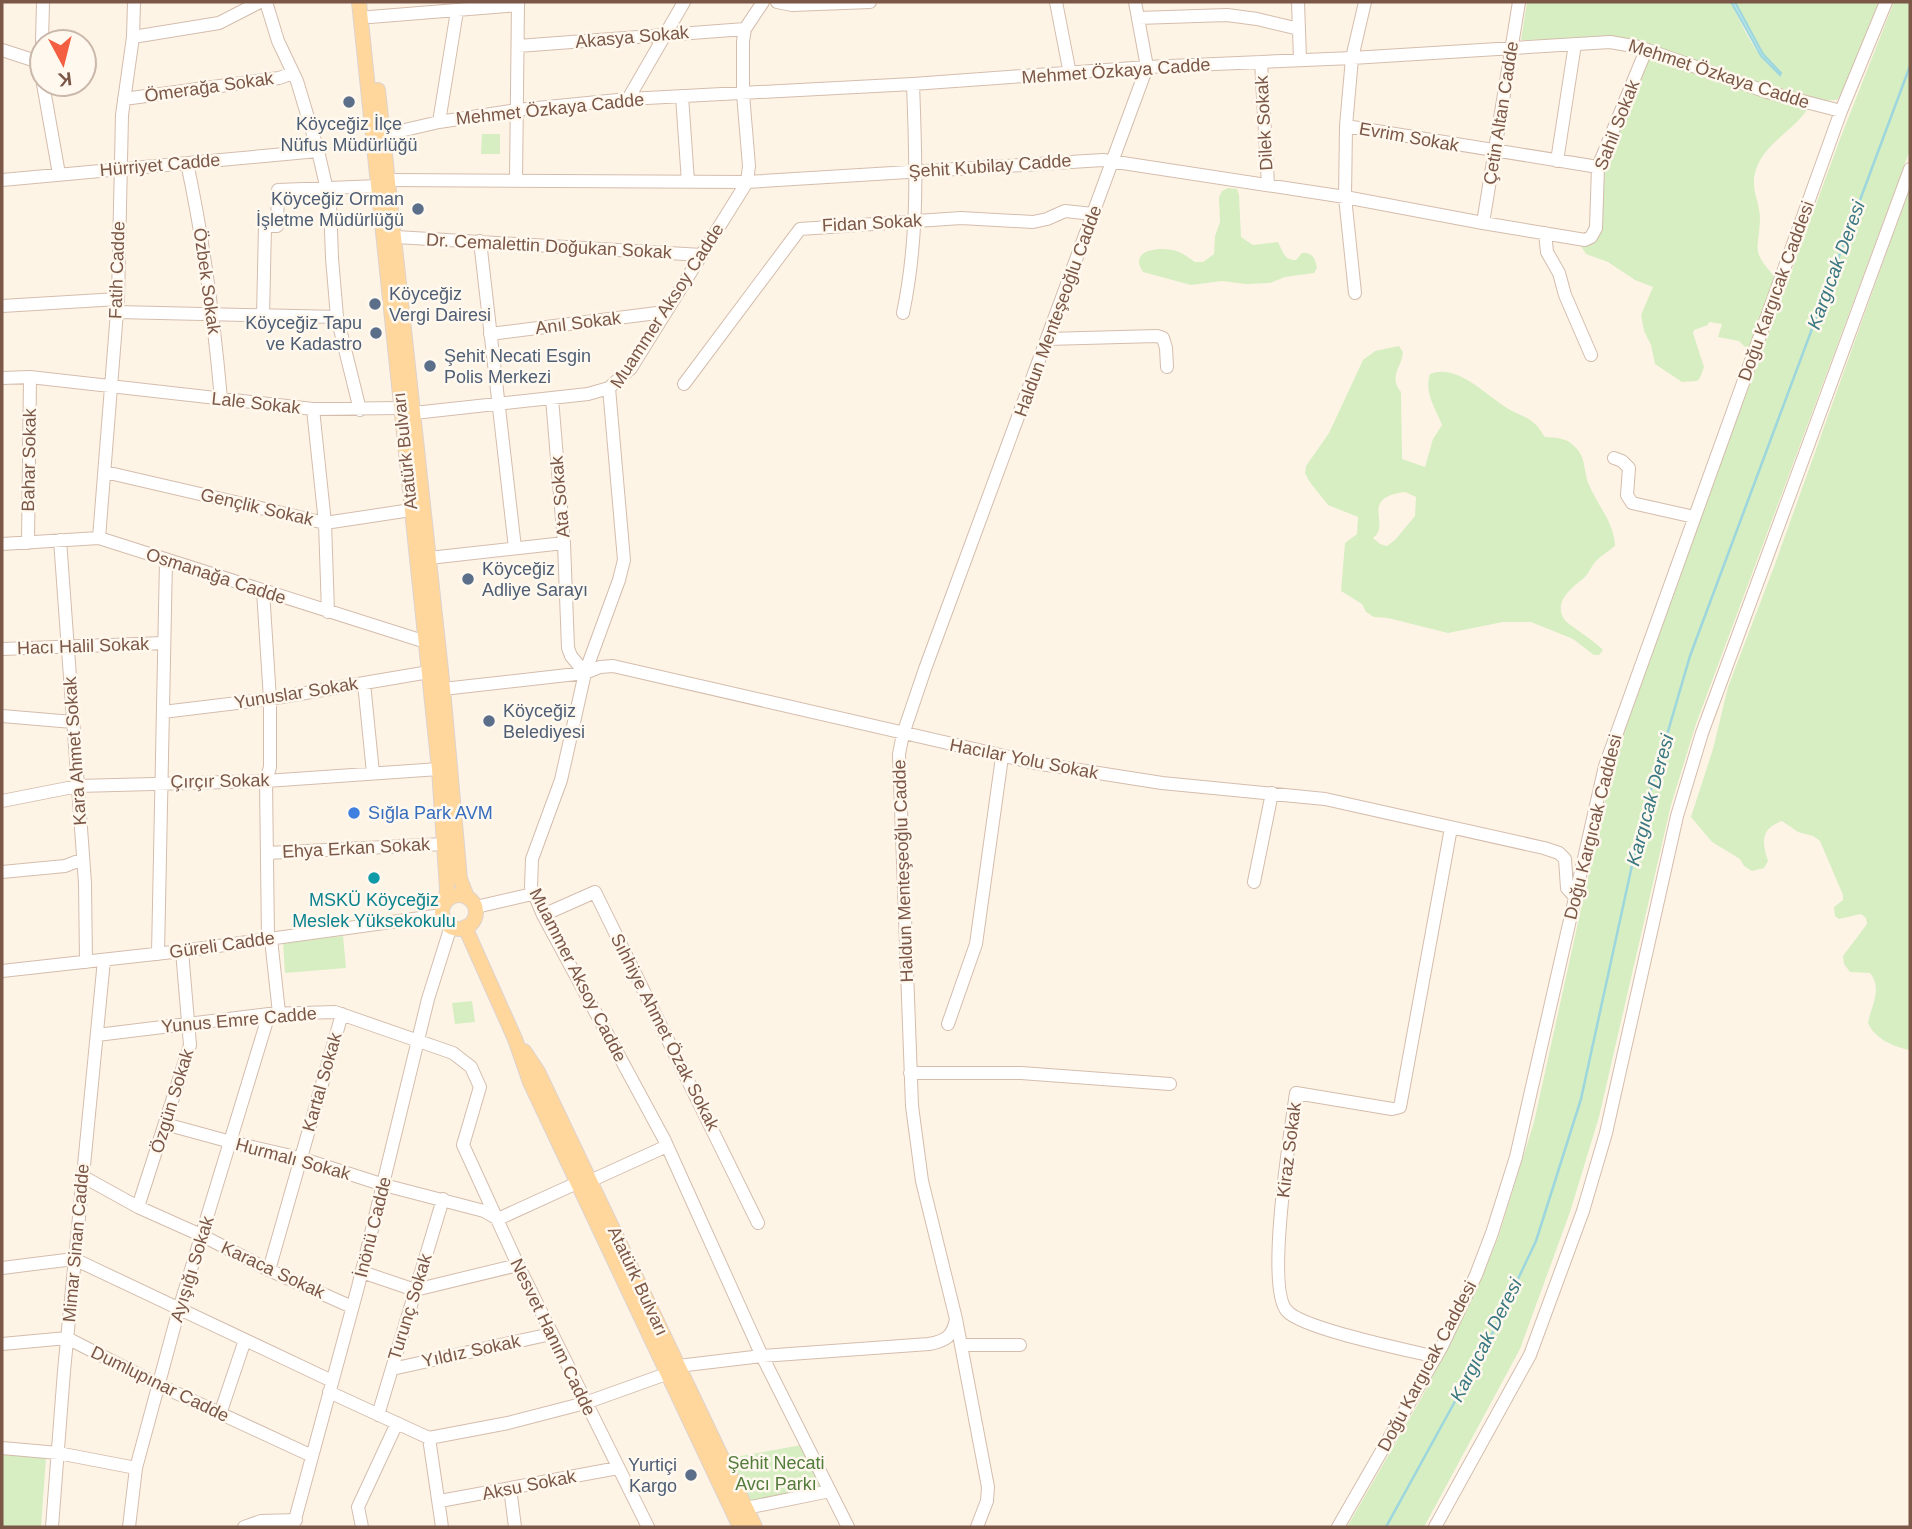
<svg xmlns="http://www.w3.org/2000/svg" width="1912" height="1529" viewBox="0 0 1912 1529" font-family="Helvetica,sans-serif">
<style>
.green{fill:#d6eec2;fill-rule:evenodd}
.water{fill:#b8e6ea;stroke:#9dd6dd;stroke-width:2}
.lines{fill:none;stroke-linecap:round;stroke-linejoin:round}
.stream{stroke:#9dd6dd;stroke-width:2.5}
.minor-casing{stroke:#d4bdad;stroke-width:14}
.major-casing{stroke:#ddd3cf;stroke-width:16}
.minor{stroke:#fff;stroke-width:12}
.major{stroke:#ffd69c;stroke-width:14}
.service-dot{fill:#5c6f8a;stroke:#fff8ee;stroke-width:2.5}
.shop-dot{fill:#3f7fe0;stroke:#fff8ee;stroke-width:2.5}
.culture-dot{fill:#0f9aa8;stroke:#fff8ee;stroke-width:2.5}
.labels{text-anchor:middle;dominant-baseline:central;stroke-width:5;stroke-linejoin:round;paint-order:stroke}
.street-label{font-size:18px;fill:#7b5747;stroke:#fff8ee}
.service-label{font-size:18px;fill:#4e5e75;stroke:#fff8ee;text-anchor:start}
.shop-label{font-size:18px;fill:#366cbe;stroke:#fff8ee;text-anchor:start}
.culture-label{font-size:18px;fill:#0d838f;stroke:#fff8ee}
.park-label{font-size:18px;fill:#527b3c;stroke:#fff8ee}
.water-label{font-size:19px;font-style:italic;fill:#397882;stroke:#fff8ee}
</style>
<rect width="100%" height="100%" fill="#fef4e6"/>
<path class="green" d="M1527,2H1731C1740,22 1760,66 1781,73L1763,54L1735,2H1879L1847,86L1837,100L1813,101L1615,38L1521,40Z
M1894,2H1910V150L1696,724L1671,805L1599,1117L1570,1212L1520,1349L1424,1527H1347L1423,1395L1469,1306L1498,1238L1534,1122L1611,773L1637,691L1840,139Z
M1648,58L1809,107C1793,133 1757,146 1754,180C1753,193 1760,205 1760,218C1759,252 1750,249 1775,277L1749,351L1739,341L1718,337L1722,324L1709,322L1708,325L1694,330L1693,333L1704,367L1700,378L1697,381L1682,382L1655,364L1651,345L1644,331L1641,315L1653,287L1635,280L1608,262L1586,254L1579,243L1591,242L1600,176Z
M482,134H500V154H481Z
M1910,187V1050C1894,1047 1875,1039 1868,1023C1871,1006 1883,989 1870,973L1850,972L1844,964L1843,956L1867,924L1866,918L1861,914L1839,919L1835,916L1834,907L1843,900V895L1820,841L1813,836L1798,832L1782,821C1760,829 1762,842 1768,861L1764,868L1752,871L1744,866L1740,859L1712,842L1691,817L1713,749L1728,687L1775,564Z
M1228,188L1237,189L1239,195L1241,237L1253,245L1278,242C1283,251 1283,260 1296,260L1302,253C1312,251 1316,260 1317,268L1314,273L1285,277L1270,283L1246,284L1222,281L1191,285L1143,272C1128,250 1159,246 1176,251C1183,253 1189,258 1195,262H1203L1214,254L1215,236L1220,222L1219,197L1222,191Z
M1399,346L1403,352C1402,367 1388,377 1401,392L1402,459L1425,467L1433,439L1442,425C1435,407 1424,393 1430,374C1457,363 1486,395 1507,408C1516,414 1527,416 1535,424C1539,427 1542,433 1545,437C1557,438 1566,437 1575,447C1587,458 1583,473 1590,487C1599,507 1614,523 1615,546C1609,551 1602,555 1597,560C1592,565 1589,573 1584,578C1573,587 1553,601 1564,619C1568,625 1594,640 1603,650L1599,655H1594L1573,639L1531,622H1503L1448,633L1388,618L1374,617L1366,612L1362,604L1341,591L1345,543L1357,534L1358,517L1328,505L1309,481L1305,473L1306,466L1329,433L1363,360L1375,351ZM1405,492L1416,497L1415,516L1395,540L1387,546L1380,544L1373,538C1392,524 1358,498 1405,492Z
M343,936L346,968L285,973L283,942Z
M472,1001L475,1022L455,1024L452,1003Z
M801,1445L822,1488L751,1502L730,1458Z
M2,1454L46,1458L41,1527H2Z"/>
<path class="water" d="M1731,2H1735L1763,54L1781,73L1780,75L1761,56Z"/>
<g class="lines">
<path class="stream" d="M1386,1527L1492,1334L1536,1241L1581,1099L1641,824L1690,656L1910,66"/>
<g class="minor-casing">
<path id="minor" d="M266,2L278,41L297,81L318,151L330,203L332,258L337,317L360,410
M763,2L745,29L743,41V94L749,166L747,182L631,368L609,388L624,560L619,580L585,673L561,780L532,859L531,887L543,915L664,1139L762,1356L848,1527
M777,2L792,5L870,2
M1056,2L1070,74
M1298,2L1300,59
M370,17L518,5
M1138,18L1227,15L1257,19L1299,29
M133,37L219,23L260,2
M42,42L43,2
M518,46L745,29
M2,50L42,63
M42,52V77
M1261,62L1268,185
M43,84L59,174
M682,96L688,182
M124,99L279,78L293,73
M628,99L684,2
M439,122L457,11
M1346,126L1598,167
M383,135L439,122L517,110L628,99L913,84L1147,67L1352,58L1610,42L1639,47L1767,92L1841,111
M1557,161L1575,44
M187,163C204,242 214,320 221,399
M2,180L318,151
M389,180L747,182L1103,160L1345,197L1483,223L1585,240L1591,237L1596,228L1598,167L1646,50
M516,181L518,2
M1483,223L1519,2
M1545,233L1547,252L1559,273L1565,295L1591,355
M396,237L702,255
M480,241L515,548
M1355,293L1345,197L1346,126L1352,58L1365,2
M2,306L118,299
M117,312L337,317
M903,313C919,237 916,161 913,84
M263,316L265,226H277L278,190L379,186
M490,334L665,312
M1047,339L1157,336L1163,338L1166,348L1167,367
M2,378L30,377L313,409L401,408
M684,384L800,229L961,218L1033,222L1047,219L1065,211L1093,214
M552,398L564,543L568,648L571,656L585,673
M313,409L325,523L328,612
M414,413L588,394L609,388
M1614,458L1622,461L1629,468L1627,495L1632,503L1694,517
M105,472L325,523L411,510
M99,538L118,299L122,115L133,37L134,2
M60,540L85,883L86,962
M28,543L30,377
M2,544L99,538L426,642
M429,558L564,543
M263,591L270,699V767L266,781L268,939
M2,649L164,643
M364,683L373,773
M443,689L585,673L600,667L613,666L1035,763L1162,783L1325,799L1544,848L1559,853L1565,859L1567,888L1575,897
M163,712L270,699L429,672
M2,716L73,722
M2,801L78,786L266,781L439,769
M267,853L444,844
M2,872L65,866L83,859
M1254,882L1272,793
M476,907L532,894
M543,915L595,892L758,1223
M271,939L279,1013
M158,954L166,560
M2,971L182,951L442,915
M948,1024L976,944L1002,757
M97,1035L269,1014L335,1012L453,1053L471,1067L480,1087L463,1145L518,1265L648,1527
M910,1073H1021L1170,1084
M165,1124L231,1142L300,1158L384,1185L484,1211L498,1219L577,1183
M82,1176L138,1207L203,1236L269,1270L352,1307
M590,1181L667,1146
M138,1207L190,1045L182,951
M2,1268L74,1259L332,1381
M269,1270L342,1014
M362,1272L415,1290L518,1265
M956,1319L988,1487L987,1501L977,1527
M2,1344L67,1338L159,1385L312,1456
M963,1345H1020
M1436,1357C1408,1350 1303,1329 1287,1311C1265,1288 1291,1129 1296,1093L1392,1109L1400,1107L1451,828
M678,1366L762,1356L929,1344C946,1341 953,1336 956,1319L922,1181L912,1106L899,754L903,734L925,669L1147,67L1135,2
M392,1369L551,1334
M329,1392L429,1438L508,1423L585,1403L669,1373
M220,1414L245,1340
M378,1415L443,1199
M429,1438L442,1527
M2,1448L58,1453L136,1468
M510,1488L515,1527
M440,1501L618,1468
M746,1508L830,1491
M52,1527L64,1371L104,960
M129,1527L136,1468L179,1309L269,1014
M244,1527L261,1521L296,1520
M293,1527L358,1287L428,999L451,926
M362,1527L358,1507L397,1423
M1338,1527L1442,1346L1476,1275L1492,1233L1516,1157L1605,766L1841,111L1886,2
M1435,1527L1530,1355L1583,1211L1606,1133L1677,816L1702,733L1910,169"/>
</g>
<g class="major-casing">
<path id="major" d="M359,2L439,769L447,889L446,901
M378,90L443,689L460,879L467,897
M442 912a17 17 0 1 1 34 0a17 17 0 1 1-34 0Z
M465,927L515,1039L530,1082L740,1527
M524,1051L538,1072L755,1527"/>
</g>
<use href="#minor" class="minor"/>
<use href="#major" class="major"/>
</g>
<g class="service-dot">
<circle cx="349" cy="102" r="7"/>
<circle cx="418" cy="209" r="7"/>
<circle cx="375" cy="304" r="7"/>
<circle cx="376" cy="333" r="7"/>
<circle cx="430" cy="366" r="7"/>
<circle cx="468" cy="579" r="7"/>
<circle cx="489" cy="721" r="7"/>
<circle cx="691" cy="1475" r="7"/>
</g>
<circle class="shop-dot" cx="354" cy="813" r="7"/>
<circle class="culture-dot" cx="374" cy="878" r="7"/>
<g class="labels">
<g class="street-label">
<text transform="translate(632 37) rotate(-5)">Akasya Sokak</text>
<text transform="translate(1116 71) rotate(-4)">Mehmet Özkaya Cadde</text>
<text transform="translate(1719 74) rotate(18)">Mehmet Özkaya Cadde</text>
<text transform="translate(209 87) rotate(-8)">Ömerağa Sokak</text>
<text transform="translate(550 109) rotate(-6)">Mehmet Özkaya Cadde</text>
<text transform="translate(1501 113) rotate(-81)">Çetin Altan Cadde</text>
<text transform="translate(1264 123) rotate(-93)">Dilek Sokak</text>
<text transform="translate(1617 125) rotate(-69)">Sahil Sokak</text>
<text transform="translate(1409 137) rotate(10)">Evrim Sokak</text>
<text transform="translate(160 165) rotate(-5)">Hürriyet Cadde</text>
<text transform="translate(990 166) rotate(-4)">Şehit Kubilay Cadde</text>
<text transform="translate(872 223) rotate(-3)">Fidan Sokak</text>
<text transform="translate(549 246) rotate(3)">Dr. Cemalettin Doğukan Sokak</text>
<text transform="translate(117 270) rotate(-88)">Fatih Cadde</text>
<text transform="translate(207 281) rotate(82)">Özbek Sokak</text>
<text transform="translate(1776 291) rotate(-70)">Doğu Kargıcak Caddesi</text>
<text transform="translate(667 306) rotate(-57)">Muammer Aksoy Cadde</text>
<text transform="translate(1058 311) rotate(-70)">Haldun Menteşeoğlu Cadde</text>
<text transform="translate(578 323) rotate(-7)">Anıl Sokak</text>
<text transform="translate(256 403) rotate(6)">Lale Sokak</text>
<text transform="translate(405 451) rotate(-96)">Atatürk Bulvarı</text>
<text transform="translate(29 460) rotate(-89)">Bahar Sokak</text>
<text transform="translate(560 497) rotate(-95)">Ata Sokak</text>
<text transform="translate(257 507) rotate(13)">Gençlik Sokak</text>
<text transform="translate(216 576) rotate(18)">Osmanağa Cadde</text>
<text transform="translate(83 646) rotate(-2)">Hacı Halil Sokak</text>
<text transform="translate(296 693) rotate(-9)">Yunuslar Sokak</text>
<text transform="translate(75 751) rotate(-94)">Kara Ahmet Sokak</text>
<text transform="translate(1024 759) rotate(11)">Hacılar Yolu Sokak</text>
<text transform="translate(220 781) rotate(-1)">Çırçır Sokak</text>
<text transform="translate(1593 827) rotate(-76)">Doğu Kargıcak Caddesi</text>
<text transform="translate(356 848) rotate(-3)">Ehya Erkan Sokak</text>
<text transform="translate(903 871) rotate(-92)">Haldun Menteşeoğlu Cadde</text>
<text transform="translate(222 945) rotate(-8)">Güreli Cadde</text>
<text transform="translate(578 975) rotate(63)">Muammer Aksoy Cadde</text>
<text transform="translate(239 1020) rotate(-5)">Yunus Emre Cadde</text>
<text transform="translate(665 1032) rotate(63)">Sıhhiye Ahmet Özak Sokak</text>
<text transform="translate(322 1082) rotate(-74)">Kartal Sokak</text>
<text transform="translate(172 1101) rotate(-73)">Özgün Sokak</text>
<text transform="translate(1289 1150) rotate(-83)">Kiraz Sokak</text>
<text transform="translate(293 1159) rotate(15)">Hurmalı Sokak</text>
<text transform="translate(373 1227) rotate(-76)">İnönü Cadde</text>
<text transform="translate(76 1243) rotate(-85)">Mimar Sinan Cadde</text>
<text transform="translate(192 1269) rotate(-73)">Ayışığı Sokak</text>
<text transform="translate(273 1270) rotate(25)">Karaca Sokak</text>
<text transform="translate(638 1281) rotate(65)">Atatürk Bulvarı</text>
<text transform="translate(410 1307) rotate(-73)">Turunç Sokak</text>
<text transform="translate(553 1337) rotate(64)">Nesvet Hanım Cadde</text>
<text transform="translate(471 1351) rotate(-12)">Yıldız Sokak</text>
<text transform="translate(1427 1366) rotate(-62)">Doğu Kargıcak Caddesi</text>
<text transform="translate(160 1384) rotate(26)">Dumlupınar Cadde</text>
<text transform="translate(529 1485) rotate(-11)">Aksu Sokak</text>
</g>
<g class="service-label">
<text x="349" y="124" text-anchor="middle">Köyceğiz İlçe<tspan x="349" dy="21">Nüfus Müdürlüğü</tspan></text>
<text x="404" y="199" text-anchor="end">Köyceğiz Orman<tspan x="404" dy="21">İşletme Müdürlüğü</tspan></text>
<text x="389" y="294">Köyceğiz<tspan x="389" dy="21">Vergi Dairesi</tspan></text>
<text x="362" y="323" text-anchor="end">Köyceğiz Tapu<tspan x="362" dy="21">ve Kadastro</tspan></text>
<text x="444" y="356">Şehit Necati Esgin<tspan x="444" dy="21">Polis Merkezi</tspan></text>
<text x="482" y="569">Köyceğiz<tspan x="482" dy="21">Adliye Sarayı</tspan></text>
<text x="503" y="711">Köyceğiz<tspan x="503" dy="21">Belediyesi</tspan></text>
<text x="677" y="1465" text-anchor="end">Yurtiçi<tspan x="677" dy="21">Kargo</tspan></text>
</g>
<g class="shop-label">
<text x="368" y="813">Sığla Park AVM</text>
</g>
<g class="culture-label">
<text x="374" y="900">MSKÜ Köyceğiz<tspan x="374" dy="21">Meslek Yüksekokulu</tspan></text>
</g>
<g class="park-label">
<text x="776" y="1463">Şehit Necati<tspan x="776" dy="21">Avcı Parkı</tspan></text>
</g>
<g class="water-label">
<text transform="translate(1836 265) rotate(-70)">Kargıcak Deresi</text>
<text transform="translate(1650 800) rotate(-75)">Kargıcak Deresi</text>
<text transform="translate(1486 1340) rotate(-63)">Kargıcak Deresi</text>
</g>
</g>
<rect width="1912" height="1529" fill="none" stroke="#7b5747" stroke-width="7"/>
<g transform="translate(63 63) rotate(173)"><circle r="33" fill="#fff8ee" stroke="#cab8ab" stroke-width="2"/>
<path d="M0-5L12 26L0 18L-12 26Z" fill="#f35f40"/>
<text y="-10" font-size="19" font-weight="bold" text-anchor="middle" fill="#7b5747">K</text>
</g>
</svg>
